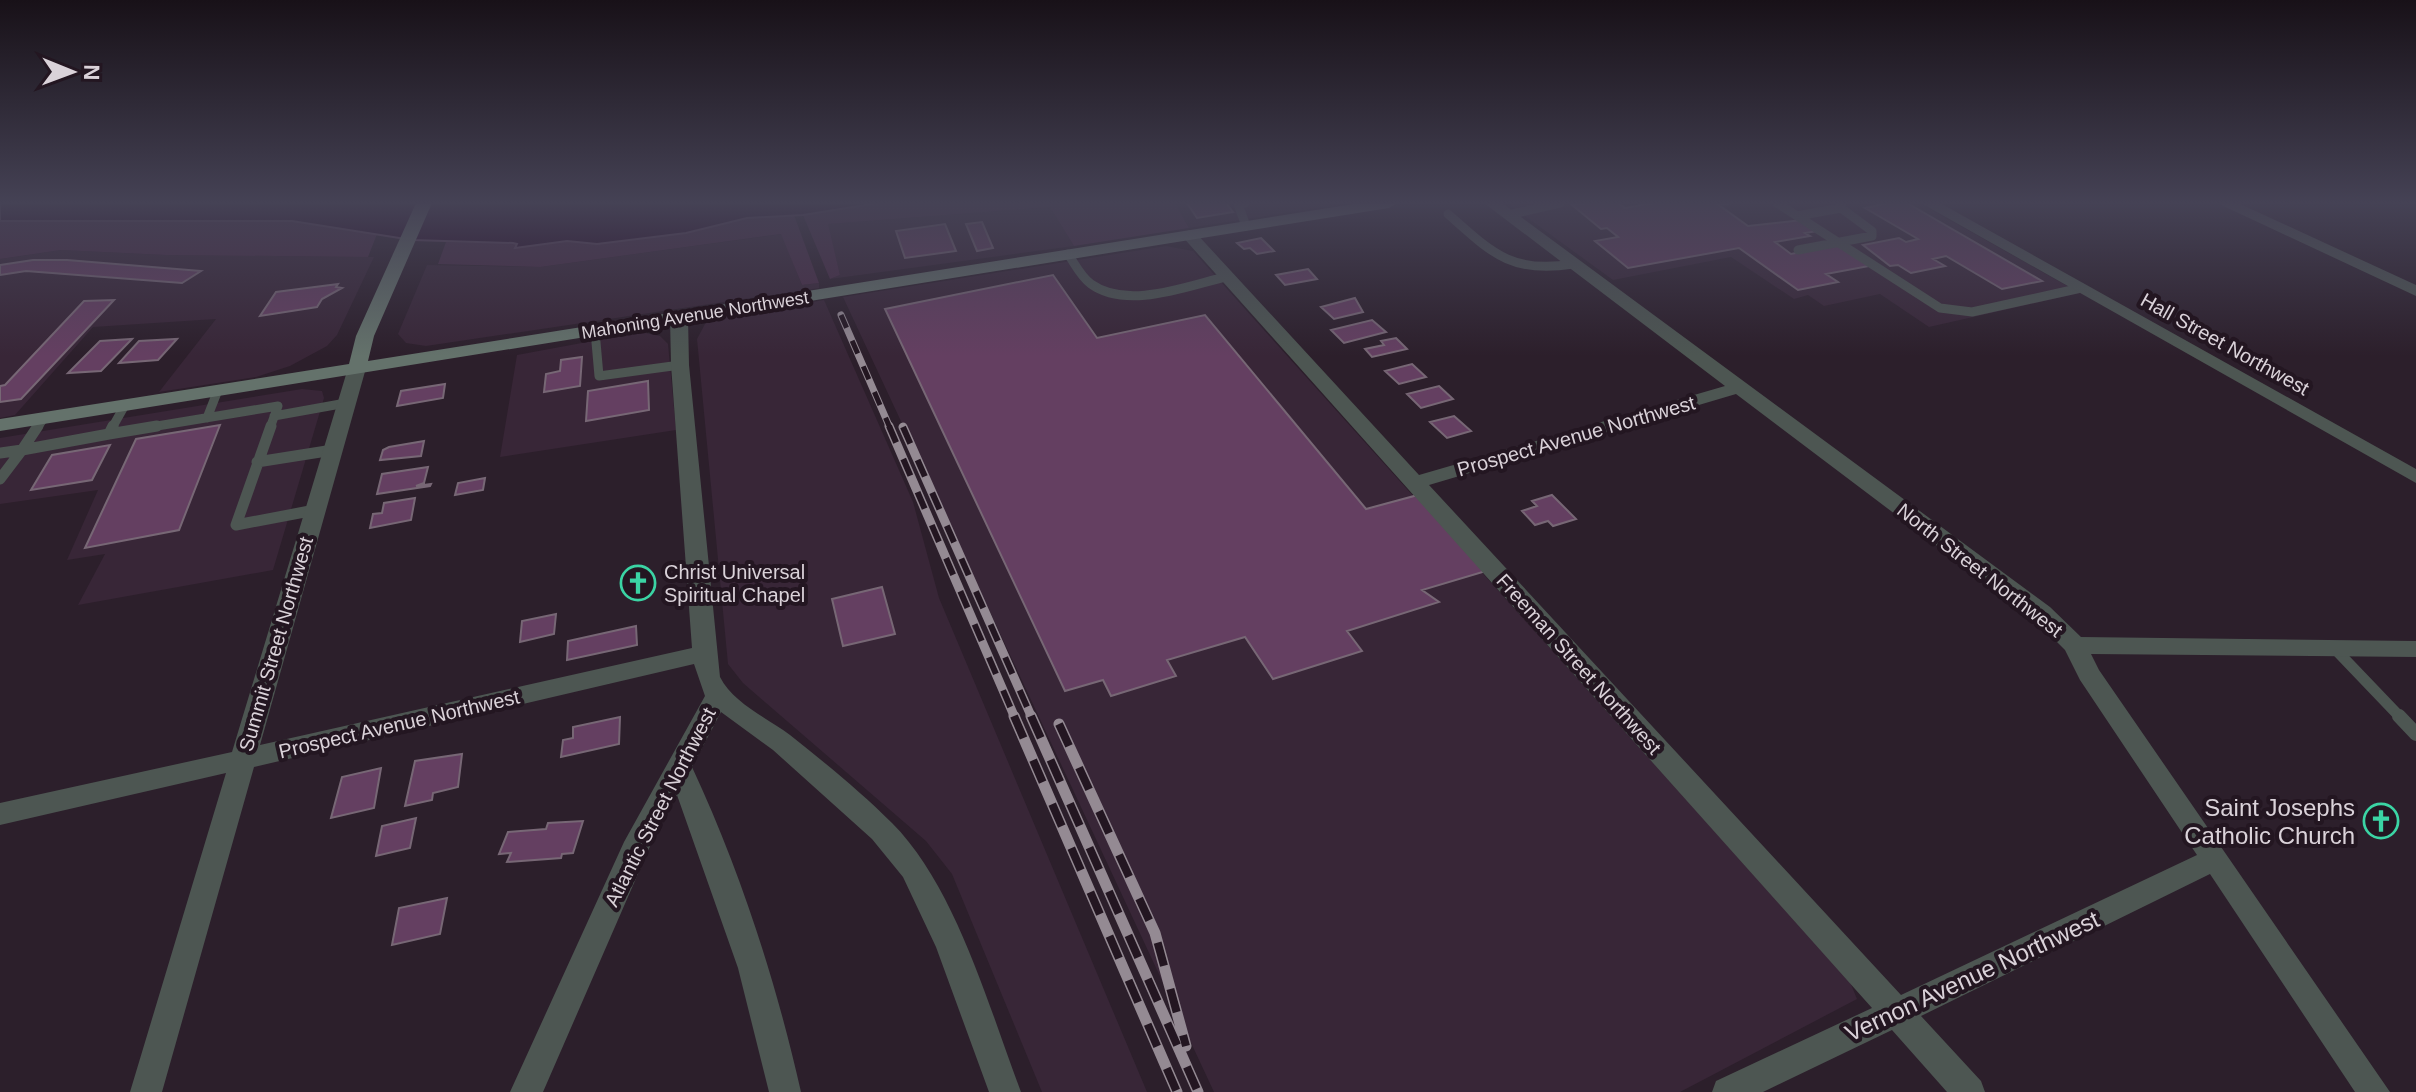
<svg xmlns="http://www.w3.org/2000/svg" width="2416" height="1092" viewBox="0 0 2416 1092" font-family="Arial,sans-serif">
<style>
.built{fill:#382637}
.green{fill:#482b45}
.water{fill:#240523;stroke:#5b425a;stroke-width:2}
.building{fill:#643f61;stroke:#776775;stroke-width:2}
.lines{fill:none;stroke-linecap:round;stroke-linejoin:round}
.service-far2{stroke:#4d5652;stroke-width:9}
.service-far1{stroke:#4d5652;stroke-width:11}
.service{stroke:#4d5652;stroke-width:14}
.minor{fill:#4d5652;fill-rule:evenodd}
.secondary{fill:#64726b;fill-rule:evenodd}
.rail-far2-casing{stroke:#948a93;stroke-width:7}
.rail-far1-casing{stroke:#948a93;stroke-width:9}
.rail-casing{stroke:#948a93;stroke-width:11}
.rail-far2{stroke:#231621;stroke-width:5;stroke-dasharray:14;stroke-linecap:butt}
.rail-far1{stroke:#231621;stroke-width:6;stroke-dasharray:18;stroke-linecap:butt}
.rail{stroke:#231621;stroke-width:8;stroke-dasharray:24;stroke-linecap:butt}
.labels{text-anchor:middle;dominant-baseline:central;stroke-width:8;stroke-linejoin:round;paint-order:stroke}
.far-street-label{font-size:18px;fill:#dad2d9;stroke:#231621}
.street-label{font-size:20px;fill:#dad2d9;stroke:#231621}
.poi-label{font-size:20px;fill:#dad2d9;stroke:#231621;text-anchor:start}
.near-poi-label{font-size:24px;fill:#dad2d9;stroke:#231621;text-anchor:end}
.near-street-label{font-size:24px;fill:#dad2d9;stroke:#231621}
</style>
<rect width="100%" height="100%" fill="#2c1f2b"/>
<path class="built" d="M1175,203H1349L1189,228Z
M1507,203H1919L2080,293L1929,327L1880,294L1824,306L1808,295L1794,299L1731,257L1613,280Z
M1050,207L1074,246L830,279L840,275L827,224Z
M782,234L802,285L819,283V288L426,346L406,343L398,334L427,265L540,267Z
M1166,246L1193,251L1850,982L1857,999L1680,1092H1214L843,297Z
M61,250L166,255L374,257L337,335L327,346L290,366L256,377L159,392L216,319L93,327L15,415L0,418V259Z
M824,300L913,502L939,598L1147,1092H1042L952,874L926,841L743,683L728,664L697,339L705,324L713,319Z
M641,332L660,336L668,344L676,430L500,457L517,355Z
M302,389L322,391L324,398L273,570L78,605L105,554L67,560L98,490L0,504V438Z"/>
<path class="green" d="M878,203H1175L1189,228L1074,246L1050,207L828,224L840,275L830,279L803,215Z
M794,215L819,283L802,285L781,234L540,267L438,264L446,242L513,243L517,245L567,241L597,244L686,233L747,218Z
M0,221H292L377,234L368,257L166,255L61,250L0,259Z"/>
<path class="water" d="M0,203H878L803,215L747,218L686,233L597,244L567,241L515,248L517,244L513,243L412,240L292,221H0Z"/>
<path class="building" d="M1187,203H1226L1233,212L1197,218Z
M1585,203H1618L1625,208L1654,203H1732L1719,205L1748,226L1802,220L1818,231L1805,233L1810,236L1775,242L1791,254L1837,245L1869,266L1826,274L1838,282L1798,290L1739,248L1628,268L1595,241L1618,237L1607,228L1601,229L1572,205Z
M1889,203H1907L2042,281L2002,289L1946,256L1933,259L1945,266L1911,273L1898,265L1890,266L1863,245L1899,238L1906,242L1918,239L1865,208Z
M982,222L993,248L977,251L966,224Z
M945,224L956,251L905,258L896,231Z
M1261,238L1274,251L1257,254L1250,248L1244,249L1237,243Z
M33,260H67L201,271L182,283L26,271L0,275V265Z
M1308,269L1317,279L1285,285L1276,275Z
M1053,275L1097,338L1205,315L1366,509L1418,495L1486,571L1422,590L1439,602L1347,631L1362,651L1273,679L1245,637L1167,660L1176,676L1111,696L1103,680L1065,691L885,309Z
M338,284L336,287L342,288L322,299L317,307L260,316L276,292Z
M1355,298L1363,312L1334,319L1321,307Z
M114,300L21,399L0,402V386L5,385L84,301Z
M1372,320L1386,332L1344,343L1331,330Z
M1396,338L1407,349L1372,357L1365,349L1384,345L1381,341Z
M132,339L101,371L68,373L100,341Z
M177,339L158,360L119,363L139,341Z
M582,357L580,386L544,392L546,374L560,371L561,360Z
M1412,364L1426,377L1399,384L1385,371Z
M648,381L649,410L586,421L588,391Z
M445,384L443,398L397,406L401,391Z
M1439,386L1453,399L1421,408L1407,394Z
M1454,416L1471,431L1447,438L1430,422Z
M220,425L179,530L85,548L136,439Z
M424,441L421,456L380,460L383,450L389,447Z
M110,445L92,480L31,490L52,455Z
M428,467L424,483L416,486L431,484L430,486L377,494L382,474Z
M485,478L483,490L455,495L458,483Z
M1552,495L1576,519L1553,526L1548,521L1535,525L1522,511L1537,506L1532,501Z
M415,498L411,520L370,528L373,514L382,513L384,503Z
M882,587L895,634L843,646L832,599Z
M556,614L554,634L520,642L522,621Z
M636,626L637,645L567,660L568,641Z
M620,717L619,744L561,757L563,740L573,738V727Z
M462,754L458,787L433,793L432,800L405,806L415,761Z
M381,768L374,808L331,818L342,777Z
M416,818L410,848L376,856L382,826Z
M583,821L573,853L562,854L561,858L507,862L511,853L499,854L508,832L546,829L548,823Z
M447,898L440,934L392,945L399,908Z"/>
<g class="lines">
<path class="service-far2" d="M1245,203L1238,204L1246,226
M1777,203L1940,308L1972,312L2081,288
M1448,214C1492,253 1511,274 1573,264
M1508,215L1560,203
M1797,216L1841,208
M1798,250L1872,236V231L1841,208L1842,203
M1068,254C1075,264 1081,277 1091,284C1127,310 1187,286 1225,277
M595,331L599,376L680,365
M274,416L346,403
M207,418L218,390
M37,428L44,418
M112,428L125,405
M145,428L278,406L270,428"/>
<path class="service-far1" d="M113,426L109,434L157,426
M271,426L236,525L315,510
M0,453L22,450L38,426
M257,462L333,450
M0,479L22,450L109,434
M2335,649L2401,718"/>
<path class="service" d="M2399,716L2416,734"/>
<path class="minor" d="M1484,203H1502L2050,607L2081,637L2416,641V657L2091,654L2099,670L2390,1092H2355L2210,874L1921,1016L1981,1081L1985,1092H1947L1892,1030L1763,1092H1712L1716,1081L1872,1008L1181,235L1189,230L1195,232L1419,475L1725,386ZM1736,394L2034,619L2065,650L2080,680L2197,855L1901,995L1429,485Z
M1921,203H1940L2416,469V483Z
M2217,203H2238L2416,285V296Z
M679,312L688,317L689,365L720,677C733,703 767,718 790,735C824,762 861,792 892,823C956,887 989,1008 1021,1092H989L936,947L903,877L872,839L773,750L721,712L692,767C740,870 776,981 801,1092H769L738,968L677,795L651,844L543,1092H510L624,842L705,696L694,664L254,767L162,1092H130L226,773L0,825V803L232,752L348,368L357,362L366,368L260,745L692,648L671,365L670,317Z"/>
<path class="secondary" d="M416,203H432L374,336L368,361L1360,203H1397L1389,208L0,431V419L349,364L356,336Z"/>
<g class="rail-far2-casing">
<path id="rail-far2" d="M841,315L890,428"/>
</g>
<g class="rail-far1-casing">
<path id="rail-far1" d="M889,426L1015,718
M903,427L1032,718"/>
</g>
<g class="rail-casing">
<path id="rail" d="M1014,716L1177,1092
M1031,716L1198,1092
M1059,724L1155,933L1186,1046"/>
</g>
<use href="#rail-far2" class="rail-far2"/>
<use href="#rail-far1" class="rail-far1"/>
<use href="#rail" class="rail"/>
</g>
<linearGradient id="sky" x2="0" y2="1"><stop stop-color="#181118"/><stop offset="0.57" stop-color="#454255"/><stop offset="1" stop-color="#454255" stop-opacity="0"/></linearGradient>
<rect width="2416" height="356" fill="url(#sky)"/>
<defs>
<g id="church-ring" transform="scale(1.8)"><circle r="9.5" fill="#231621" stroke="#3bd4a4" stroke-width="1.5"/><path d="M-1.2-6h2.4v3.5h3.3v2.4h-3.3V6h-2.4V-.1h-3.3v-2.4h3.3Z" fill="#3bd4a4"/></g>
</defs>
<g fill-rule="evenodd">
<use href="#church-ring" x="638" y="583"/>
<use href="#church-ring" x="2381" y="821"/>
</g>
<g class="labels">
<g class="far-street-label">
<text transform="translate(695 315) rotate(-9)">Mahoning Avenue Northwest</text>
</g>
<g class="street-label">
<text transform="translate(2225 344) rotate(29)">Hall Street Northwest</text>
<text transform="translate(1576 436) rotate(-16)">Prospect Avenue Northwest</text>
<text transform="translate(1980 570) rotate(38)">North Street Northwest</text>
<text transform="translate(276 644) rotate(-74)">Summit Street Northwest</text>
<text transform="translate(1579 664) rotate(48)">Freeman Street Northwest</text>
<text transform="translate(399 724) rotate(-13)">Prospect Avenue Northwest</text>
<text transform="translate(660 807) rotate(-63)">Atlantic Street Northwest</text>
</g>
<g class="poi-label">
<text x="664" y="572">Christ Universal<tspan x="664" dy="23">Spiritual Chapel</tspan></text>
</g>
<g class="near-poi-label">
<text x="2355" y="807">Saint Josephs<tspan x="2355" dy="28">Catholic Church</tspan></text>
</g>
<g class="near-street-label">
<text transform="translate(1972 976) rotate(-25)">Vernon Avenue Northwest</text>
</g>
</g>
<g transform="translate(72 72) rotate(91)" stroke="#231621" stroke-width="6" paint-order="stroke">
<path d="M0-6L14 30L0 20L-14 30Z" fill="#dad2d9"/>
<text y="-12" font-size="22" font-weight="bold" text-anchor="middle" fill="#dad2d9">N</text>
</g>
</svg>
